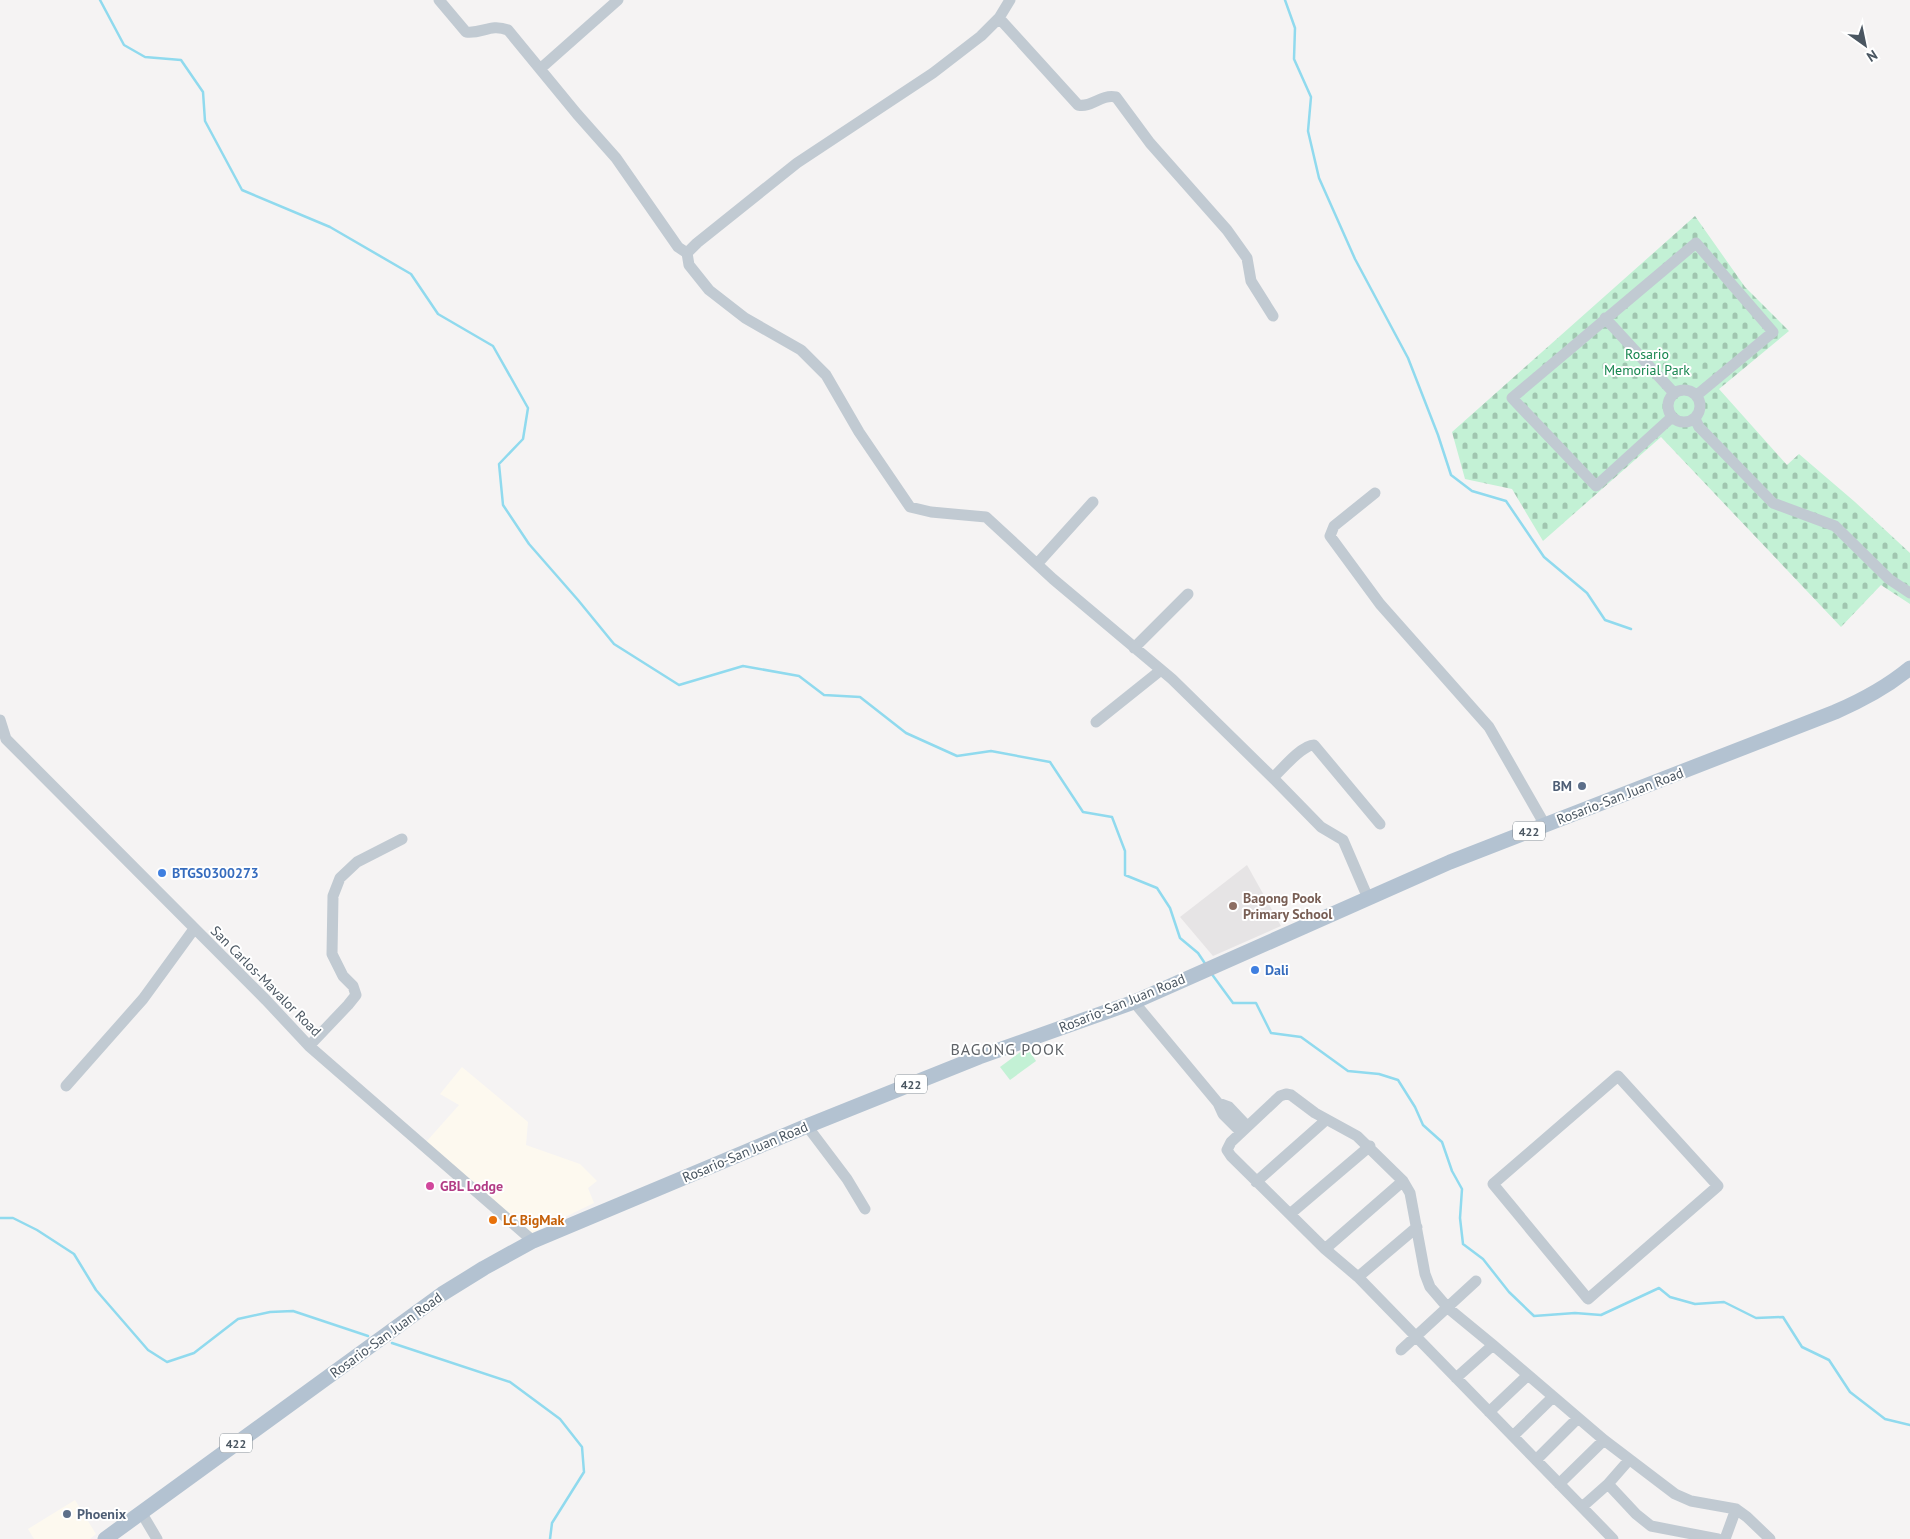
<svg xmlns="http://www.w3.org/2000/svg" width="1910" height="1539" viewBox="0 0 1910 1539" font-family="'PT Sans',sans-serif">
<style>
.commercial{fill:#fdf9ef}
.education{fill:#e6e4e5}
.cemetery{fill:url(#cemetery-stones)}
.park{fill:#c3f1d5}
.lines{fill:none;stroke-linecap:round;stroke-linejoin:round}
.stream{stroke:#90daee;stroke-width:2.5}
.minor{stroke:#c1cad2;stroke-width:11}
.major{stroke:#b3c2d1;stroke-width:15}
.service-dot{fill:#5c6f8a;stroke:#fff;stroke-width:2}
.shop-dot{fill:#3f7fe0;stroke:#fff;stroke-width:2}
.education-dot{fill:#8d6e63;stroke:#fff;stroke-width:2}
.hotel-dot{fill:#d1479c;stroke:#fff;stroke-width:2}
.food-dot{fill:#e8710a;stroke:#fff;stroke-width:2}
.labels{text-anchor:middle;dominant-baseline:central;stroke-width:4;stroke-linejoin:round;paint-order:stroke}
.shield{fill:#fff;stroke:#808990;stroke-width:1}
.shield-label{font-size:12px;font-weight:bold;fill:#4a5661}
.park-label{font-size:14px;fill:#17864f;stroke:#fff}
.service-label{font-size:14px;font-weight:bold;fill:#4e5e75;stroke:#fff;text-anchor:end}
.street-label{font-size:14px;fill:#4a5661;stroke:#fff}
.shop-label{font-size:14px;font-weight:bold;fill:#366cbe;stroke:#fff;text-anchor:start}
.education-label{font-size:14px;font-weight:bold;fill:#785e54;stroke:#fff;text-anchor:start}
.hotel-label{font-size:14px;font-weight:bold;fill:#b23c85;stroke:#fff;text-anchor:start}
.food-label{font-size:14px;font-weight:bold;fill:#c56008;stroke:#fff;text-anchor:start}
.quarter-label{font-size:16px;letter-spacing:1px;fill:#5f6368;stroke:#fff}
</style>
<defs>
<pattern id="cemetery-stones" width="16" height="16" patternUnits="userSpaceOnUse" patternTransform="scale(1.25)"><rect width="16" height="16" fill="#c3f1d5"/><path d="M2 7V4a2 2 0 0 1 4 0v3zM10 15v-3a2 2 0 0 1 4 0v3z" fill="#a0c6b0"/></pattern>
</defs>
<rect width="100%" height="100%" fill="#f5f3f3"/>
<path class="commercial" d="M462,1067L528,1122L526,1145L580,1164L597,1181L588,1188L594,1203L530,1234L426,1142L459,1105L440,1094Z
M75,1500L96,1534L90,1539H34L28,1529Z"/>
<path class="education" d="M1247,865L1281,926L1213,956L1180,917Z"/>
<path class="cemetery" d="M1695,216L1745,287L1789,331L1719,389L1787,465L1799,454L1855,502L1910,553V604L1881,585L1841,627L1661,437L1543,541L1512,489L1465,479L1452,432Z"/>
<path class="park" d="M1027,1047L1036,1061L1010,1080L1000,1067Z"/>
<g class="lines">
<path class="stream" d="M100,0L124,45L145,57L181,60L203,92L205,121L242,190L330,227L411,274L438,314L493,346L528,408L523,439L499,464L503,505L529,544L578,600L614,644L679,685L743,666L799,676L824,695L860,697L906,733L957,756L991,751L1050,762L1083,812L1112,817L1125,851V875L1157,888L1170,908L1180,938L1198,953L1206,965
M1285,0L1295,28L1294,59L1311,97L1308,131L1319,178L1355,259L1408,358L1438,435L1451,475L1472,491L1506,501L1544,557L1587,593L1605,620L1631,629
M1211,973L1233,1003H1256L1271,1033L1301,1037L1348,1071L1379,1074L1398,1080L1415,1107L1423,1125L1442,1142L1452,1171L1462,1189L1460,1218L1463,1244L1483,1259L1509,1292L1534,1316L1575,1313L1601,1315L1659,1288L1670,1297L1695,1304L1724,1302L1756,1318L1783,1317L1802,1347L1829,1360L1850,1392L1885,1419L1910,1425
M0,1218H13L37,1230L74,1254L96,1290L148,1350L167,1362L194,1353L238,1319L270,1312L293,1311L368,1336
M392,1343L510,1382L560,1419L582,1447L584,1472L552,1523L550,1539"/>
<path class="minor" d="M439,0L466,32C483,34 490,23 508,30L577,114L616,158L678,247L687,253
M1010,0L999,18L981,36L933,73L797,163L697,243L687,253L689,265L709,290L745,318L801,350L826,375L859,432L910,507L931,512L986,517L1053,579L1172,679L1273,778L1321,827L1343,840L1368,898
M999,18L1078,105C1092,108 1100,94 1116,97L1150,143L1227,230L1247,258L1251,281L1273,316
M540,69L618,0
M1605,318L1674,393
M1668 406a16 16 0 1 1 32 0a16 16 0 1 1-32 0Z
M1672,417L1596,486L1512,398L1696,243L1773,332L1697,395
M1695,419L1699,427L1773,503L1835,526L1889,579L1910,593
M1375,493L1334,526L1330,536L1380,604L1489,727L1545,825
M1037,564L1093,502
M1134,648L1188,594
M0,720L6,739L266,1000L309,1046L533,1241
M1096,722L1161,670
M1273,778C1282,769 1302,745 1314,745L1380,824
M1134,1002L1218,1103L1223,1114L1241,1132
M309,1046L348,1005L356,995L353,986L343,976L332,954L333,896L340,878L357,862L402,839
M1618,1076L1718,1186L1588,1299L1493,1184Z
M66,1086L143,999L194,929
M1218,1103L1229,1107L1247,1126
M807,1126L847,1179L865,1209
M1256,1182L1326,1120
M1290,1214L1370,1146
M1325,1249L1403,1181
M1358,1277L1417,1227
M1401,1350L1476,1281
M1456,1378L1493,1345
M1489,1412L1528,1375
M1513,1436L1553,1397
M1537,1459L1578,1418
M1559,1484L1604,1440
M1608,1484L1636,1514L1651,1526L1718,1539
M1582,1507L1608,1484L1629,1460
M141,1512L157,1539
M1613,1539L1358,1277L1325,1249L1231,1156L1227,1150L1231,1142L1280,1096L1286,1094L1291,1095L1315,1113L1357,1136L1403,1181L1410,1193L1425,1274L1430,1287L1448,1308L1493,1345L1604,1440L1675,1494L1691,1501L1736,1509L1747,1517L1770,1539
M1725,1539L1736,1509"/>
<path class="major" d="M105,1539L442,1294L484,1268L533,1241L807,1126L979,1057L1134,1002L1450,862L1835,712C1863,700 1887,687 1910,668"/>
</g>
<g class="service-dot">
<circle cx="1582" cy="786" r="5"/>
<circle cx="67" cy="1514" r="5"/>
</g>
<g class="shop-dot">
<circle cx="162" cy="873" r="5"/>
<circle cx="1255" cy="970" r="5"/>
</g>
<circle class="education-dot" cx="1233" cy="906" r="5"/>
<circle class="hotel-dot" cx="430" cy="1186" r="5"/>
<circle class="food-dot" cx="493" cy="1220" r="5"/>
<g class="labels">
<g class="shield">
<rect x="1513" y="821.5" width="32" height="19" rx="4"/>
<rect x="895" y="1074.5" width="32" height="19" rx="4"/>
<rect x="220" y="1433.5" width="32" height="19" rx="4"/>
</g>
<g class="shield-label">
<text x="1529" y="831">422</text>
<text x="911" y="1084">422</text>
<text x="236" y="1443">422</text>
</g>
<g class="park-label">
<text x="1647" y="354">Rosario<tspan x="1647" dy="16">Memorial Park</tspan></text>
</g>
<g class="service-label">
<text x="1572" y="786">BM</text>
<text x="77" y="1514" text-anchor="start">Phoenix</text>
</g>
<g class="street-label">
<text transform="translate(1620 796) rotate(-21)">Rosario-San Juan Road</text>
<text transform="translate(266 981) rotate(45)">San Carlos-Mavalor Road</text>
<text transform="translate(1122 1003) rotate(-22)">Rosario-San Juan Road</text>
<text transform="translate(745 1152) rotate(-23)">Rosario-San Juan Road</text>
<text transform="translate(386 1335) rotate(-36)">Rosario-San Juan Road</text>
</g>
<g class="shop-label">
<text x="172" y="873">BTGS0300273</text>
<text x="1265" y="970">Dali</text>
</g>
<g class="education-label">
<text x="1243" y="898">Bagong Pook<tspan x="1243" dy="16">Primary School</tspan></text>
</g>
<g class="hotel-label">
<text x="440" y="1186">GBL Lodge</text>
</g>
<g class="food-label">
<text x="503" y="1220">LC BigMak</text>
</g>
<g class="quarter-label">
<text x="1008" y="1049">BAGONG POOK</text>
</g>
</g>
<g transform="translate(1865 45) rotate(147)" stroke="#ffffff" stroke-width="4" paint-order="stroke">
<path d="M0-4L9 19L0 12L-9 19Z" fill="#4a5661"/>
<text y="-8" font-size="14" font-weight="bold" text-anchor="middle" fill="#4a5661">N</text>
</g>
</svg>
